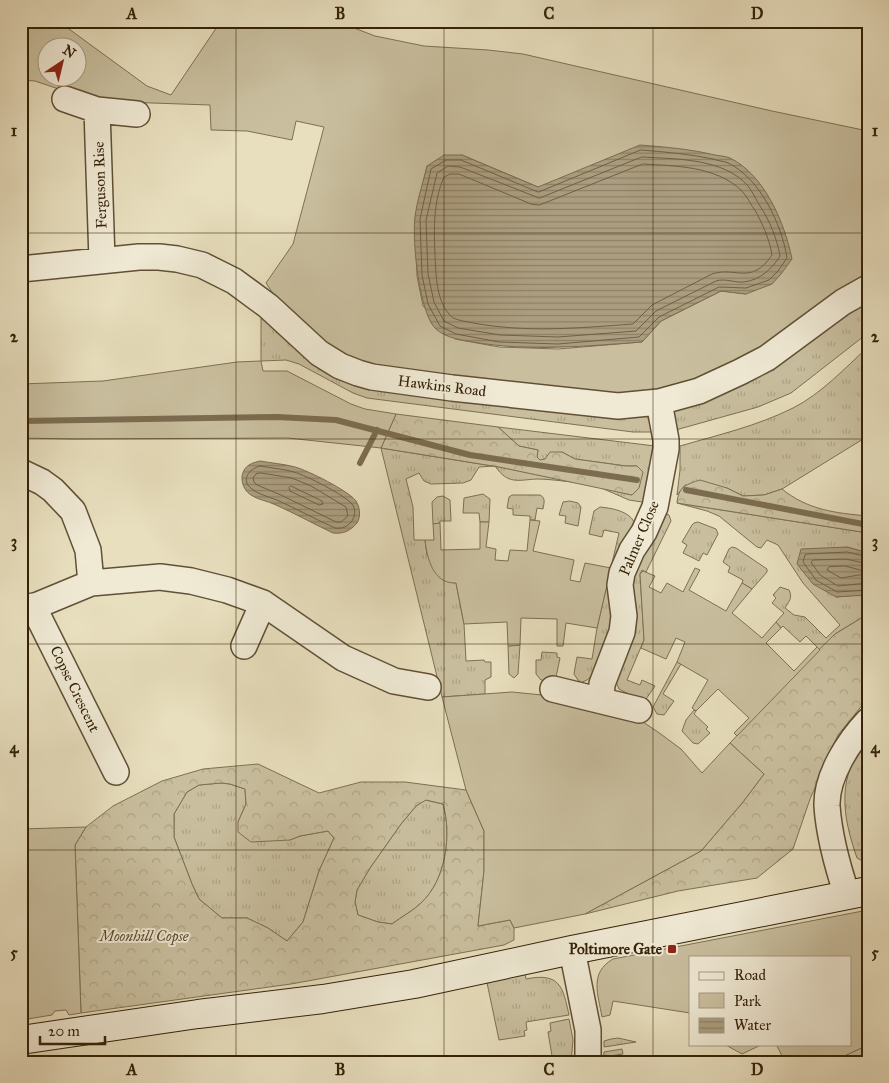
<svg xmlns="http://www.w3.org/2000/svg" width="889" height="1083" viewBox="0 0 889 1083" font-family="'IM FELL Great Primer',serif">
<style>
.grass{fill:url(#grass-tufts);stroke:#7e7054}
.forest{fill:url(#forest-crowns);stroke:#7e7054;fill-rule:evenodd}
.green{fill:#c9bf9f;stroke:#7e7054;fill-rule:evenodd}
.water{fill:url(#water-rules);stroke:#7b6c50}
.lines{fill:none;stroke-linecap:round;stroke-linejoin:round}
.shore{stroke:#706044;stroke-width:1}
.stream{stroke:#7b6c50;stroke-width:6}
.street-casing{stroke:#615036;stroke-width:28}
.secondary-casing{stroke:#342108;stroke-width:30}
.street{stroke:#f0ead5;stroke-width:25}
.secondary{stroke:#f0ead5;stroke-width:28}
.grid{fill:none;stroke:#342108;stroke-width:1;stroke-opacity:0.55}
.poi-dot{fill:#8f2418;stroke:#f0ead5;stroke-width:2}
.labels{text-anchor:middle;dominant-baseline:central;stroke-width:4;stroke-linejoin:round;paint-order:stroke}
.street-label{font-size:15px;fill:#342108;stroke:#f0ead5}
.park-label{font-size:15px;font-style:italic;fill:#59482e;stroke:#f0ead5}
.poi-label{font-size:15px;font-weight:bold;fill:#342108;stroke:#f0ead5;text-anchor:end}
.neatline{fill:none;stroke:#342108;stroke-width:2}
.grid-label{font-size:16px;text-anchor:middle;font-weight:bold;fill:#342108}
</style>
<defs>
<pattern id="grass-tufts" width="24" height="20" patternUnits="userSpaceOnUse" patternTransform="scale(1.25)"><rect width="24" height="20" fill="#c9bf9f"/><path d="M3 7l-1-3M5 7V3M7 7l1-3M15 17l-1-3M17 17v-4M19 17l1-3" fill="none" stroke="#ada487"/></pattern>
<pattern id="forest-crowns" width="20" height="18" patternUnits="userSpaceOnUse" patternTransform="scale(1.25)"><rect width="20" height="18" fill="#c9bf9f"/><path d="M2 6a3 3 0 1 1 6 0M12 15a3 3 0 1 1 6 0" fill="none" stroke="#ada487"/></pattern>
<pattern id="water-rules" width="6" height="5" patternUnits="userSpaceOnUse" patternTransform="scale(1.25)"><rect width="6" height="5" fill="#ab9e80"/><path d="M0 2.5h6" fill="none" stroke="#8c8067"/></pattern>
</defs>
<rect width="100%" height="100%" fill="#e8dfbe"/>
<filter id="stains"><feTurbulence type="fractalNoise" baseFrequency=".004" numOctaves="4"/><feColorMatrix values="0 0 0 0 .2 0 0 0 0 .09 0 0 0 0 .02 0 0 0 .5 -.17"/></filter>
<radialGradient id="worn" r=".72"><stop offset=".6" stop-color="#630" stop-opacity="0"/><stop offset="1" stop-color="#630" stop-opacity=".3"/></radialGradient>
<path class="grass" d="M868,295V333L791,393L758,407L672,431L673,413L678,407Z
M261,317L272,323L643,414C651,418 653,423 654,432H633L367,398L353,393L299,364L286,360L261,361Z
M868,347V436L782,489L764,495L743,496L727,488L685,485L677,495L680,470V446C718,435 757,426 793,408C821,394 845,368 868,347Z
M498,427L655,446L647,499L642,502L629,500L599,487L632,495L637,466H626L575,459L562,452L540,461L537,457L538,450L519,446Z
M381,448L499,467L573,482C561,481 549,479 537,479C518,480 508,485 495,466L479,467L471,480L463,483L431,484L424,481L419,473L406,479L413,507L414,540H425L427,555L456,583L464,624L466,661L484,660L485,662H491V677L485,680V694L442,697Z
M483,494L490,499L489,522H480L479,513H463L464,498Z
M512,495H540C546,498 544,503 543,509L537,508L535,520H530V516L513,515V509L507,508L509,497Z
M443,496L450,500L451,521H440V523L433,524L432,502L437,497Z
M570,501L578,503L581,507L578,526L565,523L566,516L559,515L563,502Z
M677,503L868,533V553L847,547L836,597L868,594V614L835,634L820,650L806,636L800,642L783,626L781,628L776,622L784,613L772,603L776,598L773,595L780,587L789,590C793,598 789,601 785,608L794,615L805,617L826,638L840,625L803,583L778,545L767,540L761,548L757,547L719,516L707,511Z
M600,507C611,508 629,511 634,522L626,537L612,604L611,632L594,674L587,680L580,683L574,674L577,657L592,659L597,628L619,533L604,530L602,537L589,534L594,511Z
M662,513L669,515L671,521L646,572L642,570L640,574L644,640L627,680L640,685L642,680L655,686L644,702L619,689L614,677L624,652L634,638L636,625L637,613L634,603L628,591L633,569L657,534Z
M698,522L716,529L718,534L707,555L703,553L699,561L683,553L687,545L682,542L692,525L694,523Z
M732,547L736,548L767,569V572L752,589L742,583L743,580L728,572L730,567L723,562L729,549Z
M520,645L518,674L514,678L509,674L508,646Z
M542,652L557,653V657L560,658L555,682L541,680L536,674V660H541Z
M677,662L681,664L663,694L674,701L664,715L657,714L653,707Z
M694,710L696,711L694,714L708,727L706,729L710,733L698,744L693,743L682,731L686,720Z
M868,739V864L857,858C842,815 836,776 868,739Z
M221,783L230,784L245,789L246,804L238,822L290,840L300,836L328,831L334,838L319,871L303,922L287,941L268,928L247,918H222L199,899L192,884L174,837V814L187,792L199,785Z
M425,800L443,804C452,835 446,880 421,903C413,911 401,917 392,924L378,922L358,915L355,902L357,890L370,868L401,824L416,806Z
M525,972L526,979C560,972 563,987 569,1015L526,1022L527,1030L524,1031L525,1036L499,1040L486,978Z
M569,1019L573,1040L571,1062H553L548,1032L551,1031L550,1023Z
M618,1038L636,1042L604,1047V1041L611,1039Z
M868,1045V1062H831Z
M622,1049L623,1054L604,1057L605,1062H603L604,1052Z"/>
<path class="forest" d="M396,414L498,427L519,446L538,450L537,457L540,460L545,459L550,452H562L575,459L626,466H637L643,472L639,488L632,495L499,467L381,448Z
M700,480L727,488L743,496L764,495L782,489C808,510 835,513 868,516V533L677,503C678,487 687,484 700,480Z
M868,614V698L838,735L810,799L793,849L757,878L678,891L585,914L701,851L743,802L764,774L730,743L800,668L835,634Z
M258,764L319,793L361,782H405L466,790L484,831V871L478,926L510,920L514,928V940L504,945L291,984L81,1013L75,845L86,827L113,806L162,781L203,769ZM221,783L230,784L245,789L246,804L238,822V832L251,842L290,840L300,836L328,831L334,838L319,871L303,922L287,941L268,928L247,918H222L199,899L192,884L174,837V814L187,792L199,785ZM426,800L443,804C452,835 446,880 421,903C413,911 401,917 392,924L378,922L358,915L355,902L357,890L370,868L401,824L416,806Z"/>
<path class="green" d="M21,21H58L147,86L171,95L221,21H336L375,36L424,46L488,50L523,54L772,111L868,131V281L788,334L694,383L617,399L404,374L349,360L324,344L278,301L266,283L293,244L324,127L296,121L292,140L247,131L211,130L210,105L94,101L35,81L21,80ZM48,48H78V78H48ZM462,155L538,187L746,294L721,291L661,321L642,342L558,349L499,347L455,339L423,306L417,276L415,219L427,166Z
M261,361L263,371H287L351,404L365,409L396,414L381,448L288,438L73,439L21,438V384L103,381L237,362Z
M530,520L540,521L533,551L574,560L570,580L580,582L585,563L611,568L597,628L566,623L563,646H557V619L521,618L520,645L508,646L507,622L464,624L456,583C433,584 427,558 425,540H434L433,524L440,523L441,550L480,549V522H489L486,547L496,549L495,560L508,561L510,550L527,551Z
M695,568L700,570L689,590L726,611L742,583L752,589L732,613L762,638L776,622L781,628L766,643L794,671L817,647L820,650L737,736L734,733L749,718L718,689L696,711L692,708L708,680L677,662L685,642L676,638L666,659L641,648L644,640L640,574L643,571L655,576L649,587L661,593L667,583L683,592Z
M512,692L552,696L634,716L658,732L681,749L702,773L730,743L764,774L743,802L701,851L585,914L514,928L510,920L478,926L484,871V831L466,790L442,697Z
M86,827L75,845L81,1013L69,1015L66,1010L55,1011L52,1015L21,1020V829Z
M868,910V1045L831,1062H785L776,1044H850V957H690V1013L613,1001L610,1015L602,1017C598,994 589,973 613,959Z
M724,1044H763L742,1054Z"/>
<path class="water" d="M640,145C665,147 690,149 715,155C720,156 726,156 730,158C765,175 785,224 792,259L781,274L772,284L746,294L721,291L661,321L642,342C585,346 530,352 473,342C461,340 447,338 437,330C419,316 412,240 415,217C417,200 423,183 427,166L444,155H462L538,187Z
M260,461C271,463 284,464 295,467C307,470 349,491 356,501C360,507 361,517 357,523C350,531 344,534 333,533C314,524 296,514 276,505C268,501 258,500 251,495C241,489 238,472 249,465C252,463 256,462 260,461Z
M847,547L868,553V594L866,595L836,597L813,584L797,564L801,549Z"/>
<g class="lines">
<path class="shore" d="M641,150C666,152 689,154 713,159C718,161 724,161 728,163C760,178 782,225 787,258L778,271L769,280L746,288L719,287L659,317L639,337L558,344L499,342L456,334L440,326L428,304L422,275L420,219L431,169L446,160H461L538,192Z
M642,157C675,159 724,158 748,186C753,192 756,200 760,206C770,221 777,239 780,256C772,269 760,280 744,282C735,283 725,278 716,281L656,311L636,331L558,337L500,335L458,328L444,321L434,302L428,274L426,220L437,173L448,166L460,167L539,198Z
M643,164C676,166 715,166 741,190C747,196 751,205 756,212C763,225 770,241 772,255C751,286 736,266 712,274L652,305L633,324C577,328 529,333 473,323C466,321 454,321 449,314C436,299 436,274 435,256C434,229 433,202 444,177L450,174H459L531,204L539,205Z
M260,466C271,468 284,469 294,472C307,476 343,494 352,504C356,509 355,516 352,521C347,527 342,529 335,528C315,519 297,509 277,500C269,497 258,494 252,489C240,480 249,469 260,466Z
M261,473L292,478L311,486L346,507L348,516L341,522H336L281,495L257,485L254,482L253,478L256,474Z
M291,486L322,501L323,504L319,505L290,491L289,488Z
M868,557L847,552L807,554L805,555L803,562L816,580L837,592L868,590
M868,564L846,559L813,560L811,562L820,575L838,586L868,583
M845,566L864,571L865,574L841,578L827,570L829,567Z"/>
<path class="stream" d="M21,421L277,417L336,420L470,455L637,480
M360,463L377,430
M686,490L868,525"/>
<g class="street-casing">
<path id="street" d="M65,99L97,110L137,114
M97,110L102,260
M21,269L139,257H159L177,259L202,265L234,281L268,306L319,353L340,366L358,373L372,377L452,388L618,406L659,402L699,391L740,372L767,358L843,302L868,288
M21,472L42,482L53,490L73,511L88,550L91,583
M33,606L116,772
M21,612L91,583L160,577L191,581L227,590L263,603L343,658L394,681L428,687
M244,646L263,603
M553,689L639,710
M601,700L602,684L622,632L624,616L620,585L622,573L632,550L644,532L655,507L666,449V440L659,402
M847,895C838,868 829,835 827,806C826,776 849,741 868,721
M572,950L588,1030V1062"/>
</g>
<g class="secondary-casing">
<path id="secondary" d="M21,1040L198,1014L323,999L414,984L572,950L868,891"/>
</g>
<use href="#street" class="street"/>
<use href="#secondary" class="secondary"/>
</g>
<path class="grid" d="M236,21V1062M444,21V1062M653,21V1062M21,233H868M21,439H868M21,644H868M21,850H868"/>
<rect class="poi-dot" x="667" y="944" width="10" height="10" rx="2.5"/>
<g class="labels">
<g class="street-label">
<text transform="translate(100 185) rotate(-92)">Ferguson Rise</text>
<text transform="translate(442 386) rotate(7)">Hawkins Road</text>
<text transform="translate(639 538) rotate(-67)">Palmer Close</text>
<text transform="translate(75 689) rotate(64)">Copse Crescent</text>
</g>
<g class="park-label">
<text x="144" y="936">Moonhill Copse</text>
</g>
<g class="poi-label">
<text x="662" y="949">Poltimore Gate</text>
</g>
</g>
<rect width="889" height="1083" fill="none" stroke="#e8dfbe" stroke-width="55"/>
<rect x="689" y="956" width="162" height="90" fill="#f0ead5" stroke="#a59a83"/>
<rect x="699" y="972" width="25" height="8" fill="#f0ead5" stroke="#a59a83"/>
<text x="734" y="980" font-size="15" fill="#342108">Road</text>
<rect x="699" y="993" width="25" height="15" fill="#c9bf9f" stroke="#a59a83"/>
<text x="734" y="1006" font-size="15" fill="#342108">Park</text>
<rect x="699" y="1018" width="25" height="15" fill="url(#water-rules)" stroke="#a59a83"/>
<text x="734" y="1030" font-size="15" fill="#342108">Water</text>
<g transform="translate(62 62) rotate(35)"><circle r="24" fill="#f0ead5" stroke="#a59a83"/>
<path d="M0-4L9 19L0 12L-9 19Z" fill="#8f2418"/>
<text y="-8" font-size="14" font-weight="bold" text-anchor="middle" fill="#342108">N</text>
</g>
<path d="M40 1036v8h65v-8" fill="none" stroke="#342108" stroke-width="2.5"/>
<text x="48" y="1036" font-size="15" fill="#342108" stroke="#f0ead5" stroke-width="4" paint-order="stroke">20 m</text>
<rect x="28" y="28" width="834" height="1028" class="neatline"/>
<g class="grid-label">
<text x="132" y="19">A</text>
<text x="340" y="19">B</text>
<text x="549" y="19">C</text>
<text x="757" y="19">D</text>
<text x="14" y="136">1</text>
<text x="875" y="136">1</text>
<text x="14" y="342">2</text>
<text x="875" y="342">2</text>
<text x="14" y="547">3</text>
<text x="875" y="547">3</text>
<text x="14" y="753">4</text>
<text x="875" y="753">4</text>
<text x="14" y="958">5</text>
<text x="875" y="958">5</text>
<text x="132" y="1075">A</text>
<text x="340" y="1075">B</text>
<text x="549" y="1075">C</text>
<text x="757" y="1075">D</text>
</g>
<rect width="100%" height="100%" filter="url(#stains)"/>
<rect width="100%" height="100%" fill="url(#worn)"/>
</svg>
